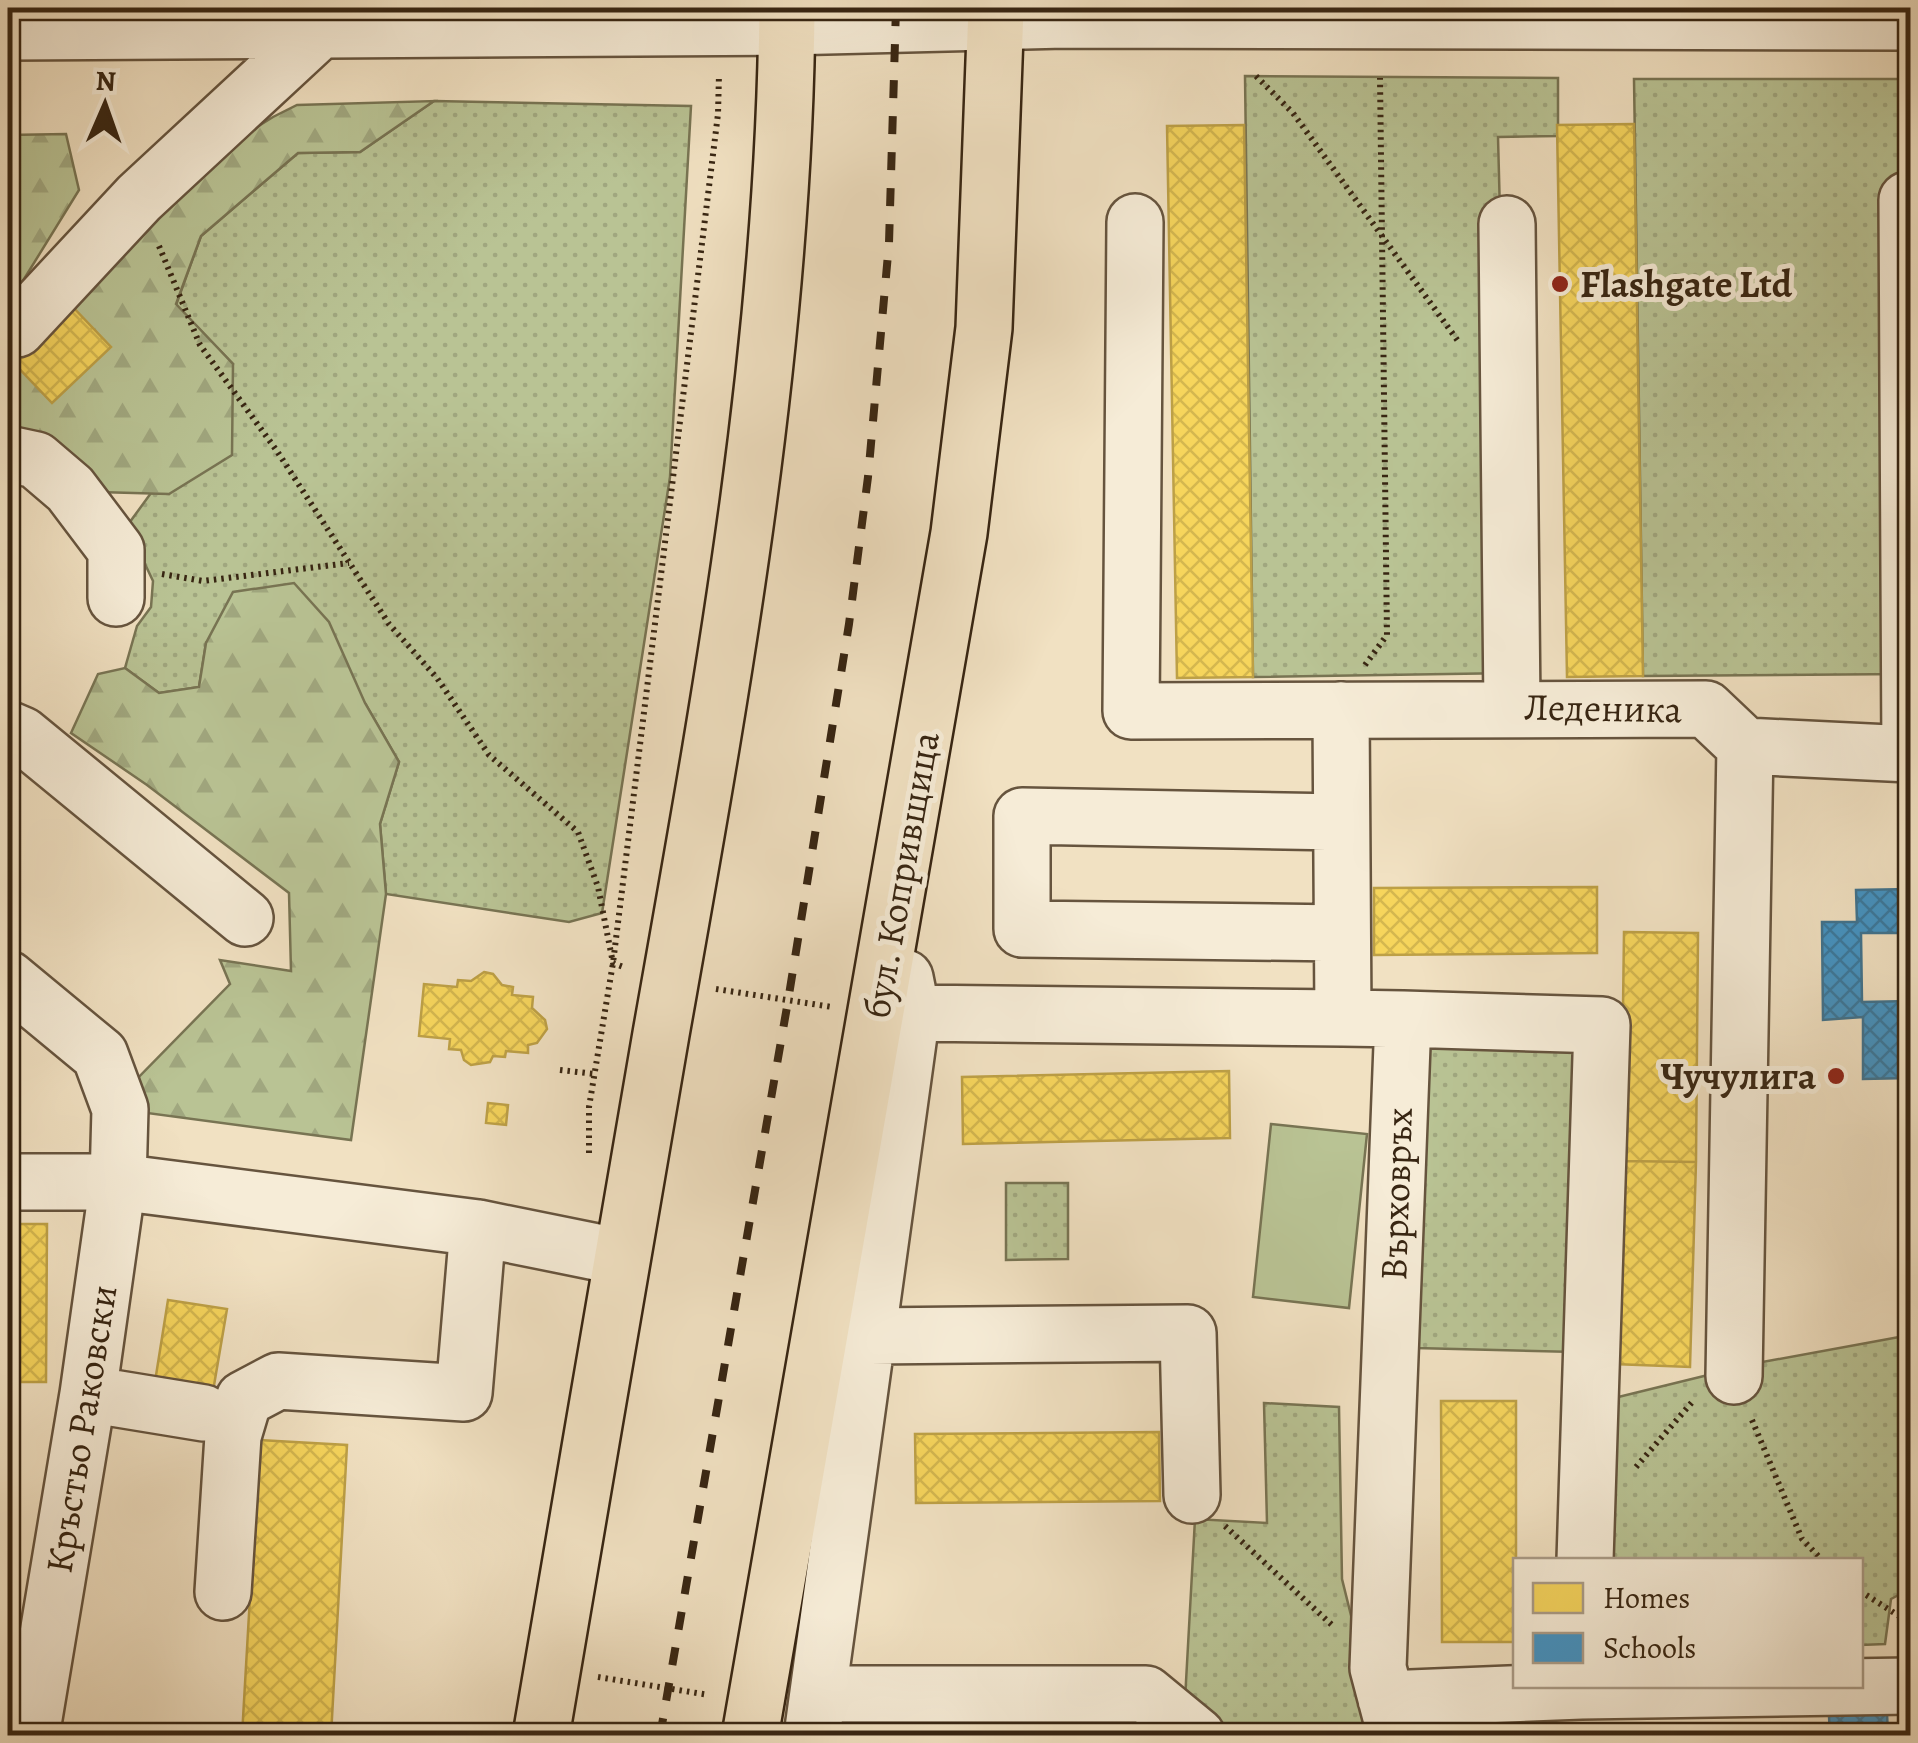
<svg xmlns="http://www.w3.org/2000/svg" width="1918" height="1743" viewBox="0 0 1918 1743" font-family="Alegreya,serif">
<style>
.grass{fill:url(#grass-dots);stroke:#787453;stroke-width:2.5}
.forest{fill:url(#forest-firs);stroke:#787453;stroke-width:2.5}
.pitch{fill:#b9c394;stroke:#787453;stroke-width:2.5}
.homes{fill:url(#homes-cross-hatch);stroke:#bda046;stroke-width:2.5}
.schools{fill:url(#schools-cross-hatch);stroke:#3f728e;stroke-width:2.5}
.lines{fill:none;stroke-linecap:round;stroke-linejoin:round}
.minor-casing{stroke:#66543e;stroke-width:60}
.major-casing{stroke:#372512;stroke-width:60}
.path{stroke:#372512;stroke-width:6;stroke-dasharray:2.5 5;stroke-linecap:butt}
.minor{stroke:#f6ecd7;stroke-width:55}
.major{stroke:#f1e1c2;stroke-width:55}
.rail{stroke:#372512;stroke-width:8;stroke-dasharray:18 18;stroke-linecap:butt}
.poi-dot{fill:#8f2418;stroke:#f6ecd7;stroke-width:4}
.labels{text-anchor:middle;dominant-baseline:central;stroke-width:10;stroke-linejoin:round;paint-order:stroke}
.poi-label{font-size:38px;font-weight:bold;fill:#372512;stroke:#f6ecd7;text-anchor:start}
.street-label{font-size:38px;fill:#372512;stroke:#f6ecd7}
</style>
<defs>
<pattern id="grass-dots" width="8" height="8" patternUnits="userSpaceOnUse" patternTransform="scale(2.5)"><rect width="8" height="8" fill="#b9c394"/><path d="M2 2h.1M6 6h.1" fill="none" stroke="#a0a77f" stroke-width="1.8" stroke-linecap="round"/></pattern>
<pattern id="forest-firs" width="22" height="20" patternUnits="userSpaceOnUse" patternTransform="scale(2.5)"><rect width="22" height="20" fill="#b9c394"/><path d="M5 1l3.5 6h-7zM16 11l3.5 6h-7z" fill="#a0a77f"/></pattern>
<pattern id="homes-cross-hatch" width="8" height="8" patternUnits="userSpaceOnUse" patternTransform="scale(2.5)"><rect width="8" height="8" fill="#f6d55c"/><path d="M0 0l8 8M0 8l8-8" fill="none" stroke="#d4b74f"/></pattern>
<pattern id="schools-cross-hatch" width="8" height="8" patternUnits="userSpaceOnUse" patternTransform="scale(2.5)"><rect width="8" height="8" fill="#4393c3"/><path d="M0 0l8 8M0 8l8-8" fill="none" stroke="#39789d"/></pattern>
</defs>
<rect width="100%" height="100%" fill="#f1e1c2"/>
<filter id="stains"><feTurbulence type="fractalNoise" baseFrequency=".002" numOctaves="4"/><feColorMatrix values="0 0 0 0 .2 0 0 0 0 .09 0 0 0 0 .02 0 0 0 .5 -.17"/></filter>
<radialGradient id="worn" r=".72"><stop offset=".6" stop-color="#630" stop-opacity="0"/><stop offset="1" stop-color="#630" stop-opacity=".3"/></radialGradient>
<path class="grass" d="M1245,76L1558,78V136L1498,137L1512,673L1253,677Z
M1634,79H1910L1904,674L1643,676Z
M434,101L691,106L670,477L602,913L569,922L386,894L380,824L399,762L365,703L206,643L199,687L159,693L125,668L137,626L151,607L153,581L127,526L151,493L169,494L233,364L176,305L201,236L298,153L360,152Z
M1424,1029L1583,1033L1575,1352L1416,1348Z
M1006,1183H1068V1259L1006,1260Z
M1910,1335V1589L1891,1599L1885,1644L1861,1645L1860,1560H1603L1606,1400L1757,1363Z
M1264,1403L1339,1407L1342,1579L1373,1704L1386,1735L1183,1736L1195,1519L1267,1523Z"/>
<path class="forest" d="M434,101L360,152L298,153L201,236L176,304L233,364L232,455L169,494L98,492L8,441V366L27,336L199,163L273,117L297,105Z
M66,134L79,190L8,305V135Z
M294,583L329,622L365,703L399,762L380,824L386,894L351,1140L132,1111L133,1083L230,984L220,960L291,971L289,893L147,785L71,733L98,674L125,668L159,693L199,687L206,643L233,592Z"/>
<path class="pitch" d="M1271,1124L1367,1134L1349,1308L1253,1297Z"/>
<path class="homes" d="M1634,124L1643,676L1567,677L1557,125Z
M1244,125L1253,677L1177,678L1167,126Z
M70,304L111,347L52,403L11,360Z
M1597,887V953L1374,955V888Z
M1624,932L1698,933L1696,1162L1621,1161Z
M484,972L493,974L502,985L513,987L512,995L533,997L532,1008L545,1020L547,1029L537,1043L528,1045V1053L506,1051L505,1057L493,1056L490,1062L471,1065L464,1060L461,1050L449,1049L450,1039L419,1036L424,984L457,987L458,980L471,981Z
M1229,1071L1230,1138L963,1144L962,1077Z
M488,1103L508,1105L506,1125L486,1123Z
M1621,1161L1696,1162L1690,1367L1614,1364Z
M8,1224H47L46,1382H8Z
M168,1300L227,1309L212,1397L154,1388Z
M1441,1401H1516V1642H1442Z
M1159,1432L1160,1501L916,1503L915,1434Z
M259,1440L347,1445L331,1736H242Z"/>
<path class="schools" d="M1910,889V933H1861L1862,1002L1910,1001V1078L1863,1079V1017L1823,1020L1822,922H1857L1856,890Z
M1887,1713L1888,1736H1830L1829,1716Z"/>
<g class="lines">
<g class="minor-casing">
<path id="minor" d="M8,32L787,27L1064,20L1910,22
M1907,200L1910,754
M1135,222L1131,711L1706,709L1745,746L1910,754
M1507,224L1512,707
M17,329L139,198L320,30
M8,454L36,460L70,489L116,550V598
M1341,710L1343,1018L1403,1019L1378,1668L1396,1736
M8,729L22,735L245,918
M1341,822L1022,816V929L1342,933
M905,978L912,1013L1343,1018
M8,979L100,1055L120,1109L118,1182L88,1394L31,1736
M1403,1019L1602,1025L1585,1560
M8,1182H118L478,1228L621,1257
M870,1336L1188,1333L1192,1495
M1734,1376L1745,746
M88,1394L204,1413
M223,1592L233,1436L244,1399L278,1381L464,1393L478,1228
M818,1694H1146L1197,1736
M1386,1699L1581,1691L1910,1686
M812,1736L912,1013"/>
</g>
<g class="major-casing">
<path id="major" d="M541,1736C582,1502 619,1268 661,1034C721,695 784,353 787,8
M750,1736L959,533L984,328L996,8"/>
</g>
<path class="path" d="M1256,76L1293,113L1458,341
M159,246L200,345L277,451L389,624L437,678L489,755L578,832L598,887L613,963L626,968
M162,574L203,581L349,563
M1365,665L1387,635L1380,78
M716,989L832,1007
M560,1070L595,1074
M589,1153V1107L613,963L718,114L719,74
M1752,1420L1802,1539L1822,1560
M1636,1467L1693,1401
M1225,1526L1333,1626
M1860,1591L1910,1623
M598,1677L709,1695"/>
<use href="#minor" class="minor"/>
<use href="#major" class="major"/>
<path class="rail" d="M660,1736L788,1001L849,624L868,477L889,243L896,8"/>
</g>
<g class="poi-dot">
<circle cx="1560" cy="284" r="10"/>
<circle cx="1836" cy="1076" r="10"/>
</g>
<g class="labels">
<g class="poi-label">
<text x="1580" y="284">Flashgate Ltd</text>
<text x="1816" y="1076" text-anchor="end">Чучулига</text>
</g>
<g class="street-label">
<text transform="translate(1603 708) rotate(1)">Леденика</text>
<text transform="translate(901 875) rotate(-80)">бул. Копривщица</text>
<text transform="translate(1396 1194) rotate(-88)">Върховръх</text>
<text transform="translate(81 1429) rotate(-81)">Кръстьо Раковски</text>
</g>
</g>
<rect width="1918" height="1743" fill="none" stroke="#f1e1c2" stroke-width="40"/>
<rect x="10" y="10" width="1898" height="1723" fill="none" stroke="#372512" stroke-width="5"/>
<rect x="20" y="20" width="1878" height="1703" fill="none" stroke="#372512" stroke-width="2.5"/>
<rect x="1513" y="1558" width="350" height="130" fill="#f6ecd7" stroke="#aa9c88" stroke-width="2.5"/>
<rect x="1533" y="1583" width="50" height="30" fill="#f6d55c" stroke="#aa9c88" stroke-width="2.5"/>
<text x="1603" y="1608" font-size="30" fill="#372512">Homes</text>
<rect x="1533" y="1633" width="50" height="30" fill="#4393c3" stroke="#aa9c88" stroke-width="2.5"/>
<text x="1603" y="1658" font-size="30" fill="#372512">Schools</text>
<g transform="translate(105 105) rotate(2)" stroke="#f6ecd7" stroke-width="8" paint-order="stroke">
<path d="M0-8L18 38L0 25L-18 38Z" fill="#372512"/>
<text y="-15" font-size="28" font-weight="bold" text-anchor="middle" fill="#372512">N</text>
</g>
<rect width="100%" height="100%" filter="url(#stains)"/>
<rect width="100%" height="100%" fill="url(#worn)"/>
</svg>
